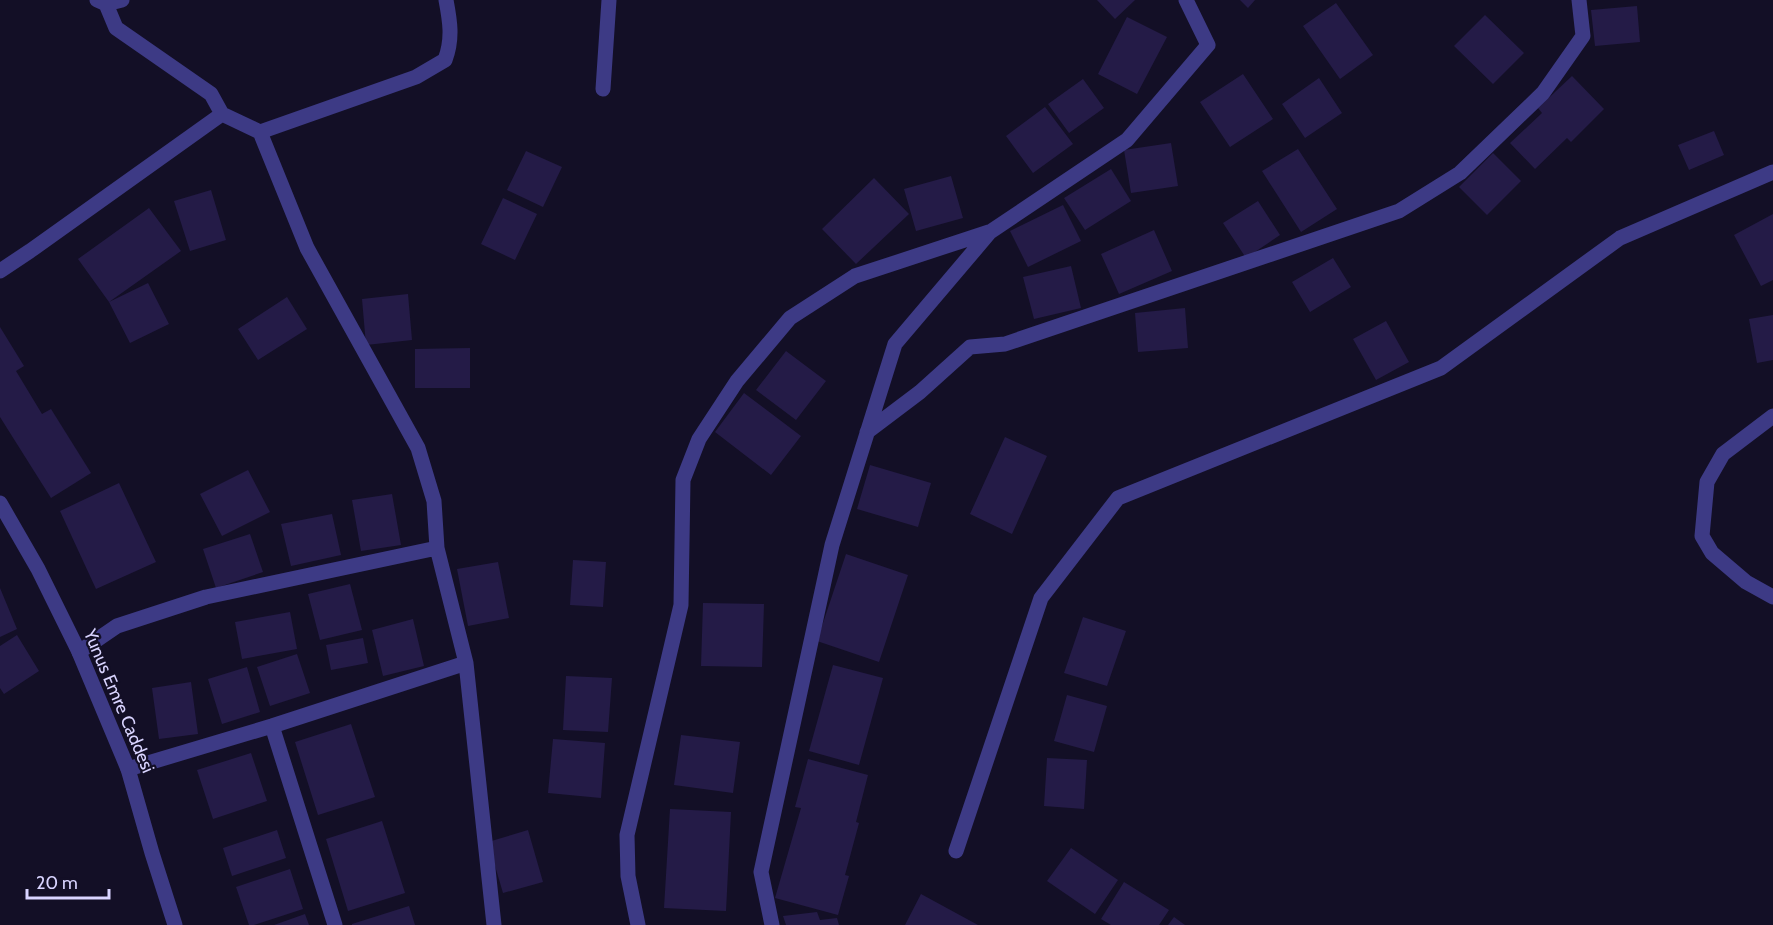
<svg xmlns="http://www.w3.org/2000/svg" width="1773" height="925" viewBox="0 0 1773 925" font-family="Cabin,sans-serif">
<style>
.building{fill:#241b47}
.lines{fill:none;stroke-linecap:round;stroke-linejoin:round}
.minor{stroke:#3d3a85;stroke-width:15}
.tertiary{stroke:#3d3a85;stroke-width:15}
.labels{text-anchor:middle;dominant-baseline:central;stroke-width:4.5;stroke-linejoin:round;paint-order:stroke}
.street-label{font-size:18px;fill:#d9d4ff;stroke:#130f26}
</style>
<rect width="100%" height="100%" fill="#130f26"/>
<path class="building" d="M1097,0H1135L1115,19Z
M1240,0H1255L1248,8Z
M1336,3L1373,55L1340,79L1303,26Z
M1637,6L1640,42L1595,46L1591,10Z
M1485,15L1524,53L1493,84L1454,46Z
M1127,17L1167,37L1137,94L1098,74Z
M1243,74L1273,119L1230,147L1200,102Z
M1572,76L1604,109L1571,142L1567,138L1535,169L1510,143L1542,113L1538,108Z
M1319,78L1342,113L1305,138L1282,104Z
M1083,79L1104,108L1069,133L1048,104Z
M1045,107L1073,144L1033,173L1006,136Z
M1714,131L1724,155L1689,170L1678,145Z
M1171,143L1178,186L1131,193L1124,150Z
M1298,149L1337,209L1301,232L1262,171Z
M526,151L562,167L543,207L507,190Z
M1493,153L1521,181L1487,215L1459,187Z
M1111,169L1131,201L1085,230L1064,198Z
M951,176L963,218L916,231L904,189Z
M874,178L909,214L856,264L822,229Z
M211,190L226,240L190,251L174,201Z
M503,198L537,214L515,260L481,244Z
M1258,201L1280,235L1246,258L1223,223Z
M1063,205L1081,241L1028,267L1010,231Z
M149,208L181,251L109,302L78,259Z
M1773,214V280L1761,286L1734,235Z
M1154,230L1172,271L1119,294L1101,254Z
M1333,258L1351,287L1310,312L1292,282Z
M1071,266L1081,308L1034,319L1023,277Z
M148,283L169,324L130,343L109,302Z
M408,294L412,340L366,345L362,299Z
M287,297L307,329L258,360L238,329Z
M1185,308L1188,348L1138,352L1135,313Z
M1773,315V360L1757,363L1749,319Z
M1386,321L1409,362L1376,380L1353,339Z
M0,327L24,366L16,371L42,414L51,409L91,473L51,498L0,417Z
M470,348V388H415V349Z
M786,351L826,381L796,420L756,390Z
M744,393L801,436L771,475L715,432Z
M1005,437L1047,456L1012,534L970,514Z
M870,465L931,483L918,527L857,509Z
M248,470L270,512L222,536L200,494Z
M119,483L156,562L96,589L60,511Z
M392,494L401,545L361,551L352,500Z
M332,514L341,555L291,566L281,524Z
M250,534L263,572L216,588L203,549Z
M846,554L908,575L879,662L817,641Z
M573,560L606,562L603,607L570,605Z
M498,562L509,618L468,626L457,569Z
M350,584L362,630L320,640L308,594Z
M0,588L17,629L0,637Z
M703,603L764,604L762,667L701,666Z
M290,612L297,649L242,659L235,622Z
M1083,617L1126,631L1107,686L1064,673Z
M413,619L424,666L383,676L372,630Z
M17,635L39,671L4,694L0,688V646Z
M363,638L368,663L331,670L326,645Z
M297,654L310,693L270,706L257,667Z
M833,665L883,678L859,765L809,751Z
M247,667L260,712L222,724L208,679Z
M566,676L612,678L608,732L563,730Z
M191,682L198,734L159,739L152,688Z
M1067,695L1107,706L1094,752L1054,741Z
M351,724L375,797L318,815L295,742Z
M681,735L740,742L733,793L674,785Z
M553,739L605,743L601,798L548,793Z
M251,753L267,801L213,819L197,770Z
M1047,758L1087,760L1084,809L1044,806Z
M808,759L868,775L856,822L859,823L845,875L849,876L838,915L775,898L801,808L795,807Z
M670,809L731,812L726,911L664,908Z
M382,821L405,893L348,911L326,839Z
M277,830L286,858L232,876L223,848Z
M528,830L543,882L503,893L488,842Z
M1071,848L1118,880L1095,914L1047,881Z
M290,869L303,909L254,925H249L236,887Z
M1124,882L1169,910L1159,925H1111L1101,919Z
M921,894L978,925H905Z
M409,906L415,925H352V924Z
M817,912L820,920L837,918L839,925H786L783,916Z
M305,914L309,925H274Z
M1174,917L1185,925H1168Z"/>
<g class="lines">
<path class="minor" d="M97,0L106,4L122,0
M106,4L116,28L211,94L222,114L260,132L307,248L418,448L434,501L437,548L466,663L494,925
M603,89L609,0
M260,132L416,77L445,60C453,39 450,21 446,0
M0,271L30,251L222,114
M1773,416L1723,454L1707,482L1702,536L1712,553L1746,582L1773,597
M867,432L920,392L970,347L1005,344L1399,211L1460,173L1543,93L1583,36L1579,0
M79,652L117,626L206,597L437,548
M272,726L335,925
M128,769L272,726L466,663
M956,851L1041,598L1118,498L1441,368L1620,238L1773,172
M638,925L628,876L627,835L681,605L683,480L699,439L737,381L790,318L855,276L989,232
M772,925L761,872L832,545L895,344L990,232L1127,140L1208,45L1186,0"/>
<path class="tertiary" d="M0,503L38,569L79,652L128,769L152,853L175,925"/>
</g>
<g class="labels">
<g class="street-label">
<text transform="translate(119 701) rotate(67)">Yunus Emre Caddesi</text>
</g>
</g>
<path d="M27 889v9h82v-9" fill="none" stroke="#d9d4ff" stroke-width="3"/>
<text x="36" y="889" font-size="18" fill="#d9d4ff" stroke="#130f26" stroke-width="4.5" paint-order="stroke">20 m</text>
</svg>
